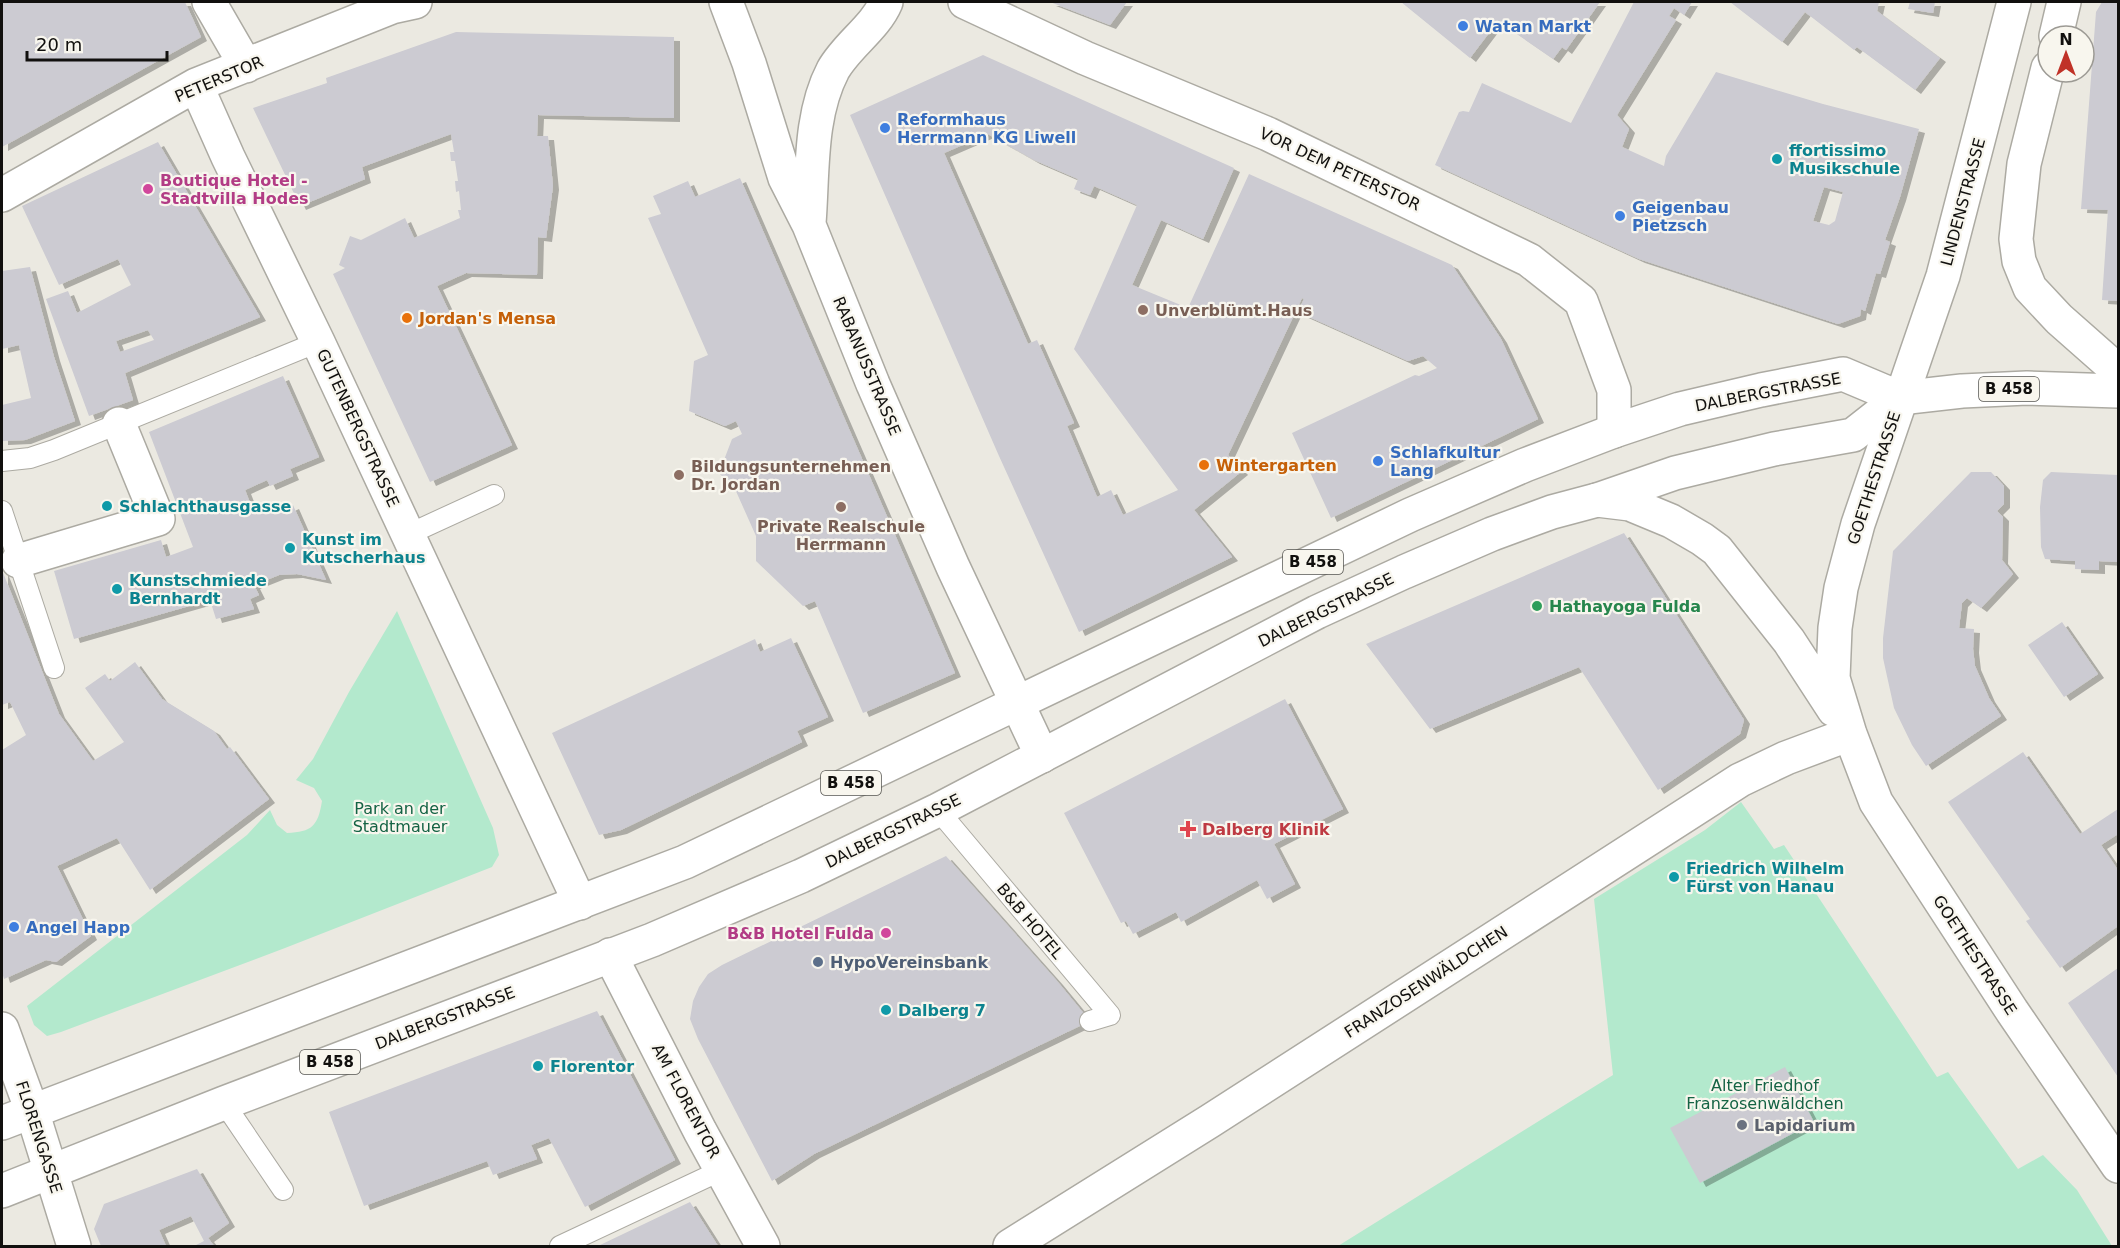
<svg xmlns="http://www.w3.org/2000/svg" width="2120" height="1248" viewBox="0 0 2120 1248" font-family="'DejaVu Sans',sans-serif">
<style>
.green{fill:#b3e9cd}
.building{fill:#cccbd2;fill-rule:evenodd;filter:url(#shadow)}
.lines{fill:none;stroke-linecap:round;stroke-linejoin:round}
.lane-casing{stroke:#acaaa2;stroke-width:22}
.street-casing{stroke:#acaaa2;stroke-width:36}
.primary-casing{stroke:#acaaa2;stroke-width:36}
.lane{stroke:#fff;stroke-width:20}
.street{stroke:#fff;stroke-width:33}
.primary{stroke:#fff;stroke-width:33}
.shop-dot{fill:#3f7fe0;stroke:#f8f6ee;stroke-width:2}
.culture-dot{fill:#0f9aa8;stroke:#f8f6ee;stroke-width:2}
.hotel-dot{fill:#d1479c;stroke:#f8f6ee;stroke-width:2}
.education-dot{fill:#8d6e63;stroke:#f8f6ee;stroke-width:2}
.food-dot{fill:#e8710a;stroke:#f8f6ee;stroke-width:2}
.leisure-dot{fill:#2e9e5b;stroke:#f8f6ee;stroke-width:2}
.health-dot{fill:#e0444e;stroke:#f8f6ee;stroke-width:2}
.service-dot{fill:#5c6f8a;stroke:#f8f6ee;stroke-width:2}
.worship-dot{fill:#6b7280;stroke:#f8f6ee;stroke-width:2}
.labels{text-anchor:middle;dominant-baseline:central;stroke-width:4.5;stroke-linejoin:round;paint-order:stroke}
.shield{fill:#f8f6ee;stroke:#565551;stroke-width:1.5}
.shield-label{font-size:15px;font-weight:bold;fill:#11100e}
.shop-label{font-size:16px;font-weight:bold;fill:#366cbe;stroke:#f8f6ee;text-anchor:start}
.street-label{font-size:16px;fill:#11100e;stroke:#f8f6ee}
.culture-label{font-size:16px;font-weight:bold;fill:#0d838f;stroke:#f8f6ee;text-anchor:start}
.hotel-label{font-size:16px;font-weight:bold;fill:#b23c85;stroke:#f8f6ee;text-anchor:start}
.education-label{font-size:16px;font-weight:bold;fill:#785e54;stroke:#f8f6ee;text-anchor:start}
.food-label{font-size:16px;font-weight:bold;fill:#c56008;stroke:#f8f6ee;text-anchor:start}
.leisure-label{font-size:16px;font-weight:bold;fill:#27864d;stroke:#f8f6ee;text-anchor:start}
.park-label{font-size:16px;fill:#146344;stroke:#f8f6ee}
.health-label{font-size:16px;font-weight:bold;fill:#be3a42;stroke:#f8f6ee;text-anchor:start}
.service-label{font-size:16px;font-weight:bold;fill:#4e5e75;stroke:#f8f6ee;text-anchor:start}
.worship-label{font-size:16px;font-weight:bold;fill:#5b616d;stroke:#f8f6ee;text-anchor:start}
</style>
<defs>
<filter id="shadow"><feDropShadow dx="6" dy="4" stdDeviation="0" flood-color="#0004"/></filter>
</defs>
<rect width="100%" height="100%" fill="#ebe9e1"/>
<path class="green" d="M397,611L493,828L499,855L492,867L285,948L61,1032L47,1036L34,1025L27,1006L247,835L270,810L277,825L287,833C312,832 318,826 322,801L314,788L296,780L313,759L349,692Z
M1741,802L1774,849L1784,845L1937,1077L1948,1072L2018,1169L2043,1155L2077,1190L2112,1246H1338L1613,1075L1594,899L1705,830Z"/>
<path class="building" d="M2,2H185L201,37L2,147Z
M1050,2H1127L1110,25Z
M1401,2H1600L1566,50L1562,47L1553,59L1498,21L1470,58Z
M1634,2H1692L1684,15L1674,8L1669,16L1676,20L1617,115L1629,129L1622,147L1664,166L1666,156L1716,72L1823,104L1919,129L1900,197L1885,240L1890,242L1880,274L1876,273L1865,311L1861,309L1860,316L1838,324L1639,259L1435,165L1459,112L1463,111L1469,112L1482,83L1571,123ZM1824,187L1843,192L1835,221L1829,225L1813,221Z
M1730,2H1879L1877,11L1940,58L1915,90L1857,47L1854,50L1805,12L1782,42Z
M1910,2H1935L1933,13L1908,9Z
M2102,2H2118V301L2102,300L2108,210L2081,209L2096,12Z
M456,32L674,37V118L538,115L537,136H548L553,186L546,238L538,237L537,275L466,273L437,286L512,445L430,482L333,274L345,268L339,265L350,236L361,240L405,218L414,238L460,218L458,210H461L459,191L456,192L455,181H458L455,161H451L450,152H454L451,134L362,167L365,179L300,206L253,108L327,83L326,78Z
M983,55L1234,168L1203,239L1161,220L1132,285L1188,308L1249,174L1452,265L1501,339L1538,419L1331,518L1292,433L1415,375L1419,376L1437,368L1423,356L1408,361L1298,312L1304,299L1302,298L1228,455L1242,471L1194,510L1232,557L1079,632L999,456L850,115ZM988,134L1034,160L1078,179L1074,189L1090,195L1094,186L1137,205L1074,349L1178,490L1123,515L1111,490L1097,497L1067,426L1074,423L1037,340L1028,344L944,153Z
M158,142L260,317L125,373L133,400L89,416L46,299L68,291L77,313L131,285L118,259L59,285L22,206ZM148,330L154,340L120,352L116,341Z
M740,178L955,673L863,713L815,601L803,606L756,561V536L735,489L719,473L732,439L742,434L736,421L725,426L689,411L694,361L708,355L648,218L661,214L653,196L688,181L695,197Z
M30,267L54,357L75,421L25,440L2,441V405L31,398L19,345L2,349V271Z
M283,376L319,457L290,469L293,476L270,486L267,480L245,490L252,508L272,502L276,513L293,505L326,580L297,574L279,575L254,585L259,595L250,599L254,609L216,619L210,600L74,639L54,571L161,540L166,557L193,547L149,432Z
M1971,472H1991L2004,486V504L1997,511L2003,517L2002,560L2013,574L1981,608L1967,598L1962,603L1959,628L1974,629L1973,649L1975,666L1989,698L2001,716L1926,766L1912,745L1894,708L1883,658V638L1893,551Z
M2051,472L2118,475V562L2099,561V570L2075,569V561L2045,559L2041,547L2040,507L2043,480Z
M1624,533L1744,720L1740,734L1658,790L1579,667L1430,729L1366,644Z
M2,570L59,714L93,761L124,742L85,688L105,674L110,681L135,662L162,699L214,731L227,749L230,747L269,799L150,890L117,838L57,866L91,936L56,962L46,960L4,979L2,972V750L26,735L10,702L2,705Z
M2062,622L2098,674L2064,697L2028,645Z
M791,638L828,717L797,731L802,742L621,830L599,835L552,733L755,639L760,652Z
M1285,699L1343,809L1274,844L1295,884L1267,899L1257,880L1181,922L1176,912L1133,934L1126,921L1121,923L1064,813Z
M2023,752L2080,834L2118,809V834L2101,845L2118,870V926L2060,968L2026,921L2030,919L1948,802Z
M946,856L1057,981L1090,1021L814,1154L772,1181L698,1039L690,1019L693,1001L699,987L708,974L722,965Z
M2118,968V1077L2068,1003Z
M597,1011L675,1160L585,1207L549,1138L531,1145L537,1159L493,1175L487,1161L364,1206L329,1112Z
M1785,1067L1814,1122L1700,1183L1670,1128Z
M197,1169L229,1223L208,1238L214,1246H194L204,1241L191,1216L159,1230L166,1246H101L94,1229L104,1204Z
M690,1202L718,1246H598Z"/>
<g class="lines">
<g class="lane-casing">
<path id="lane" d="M2,461L30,458L54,450L318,342
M2,511L54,668
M407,535L494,495
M938,810L1110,1015L1090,1021
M224,1103L283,1190
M560,1246L722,1170"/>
</g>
<g class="street-casing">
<path id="street" d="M209,2L246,66
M726,2L749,63L785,178L809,225L873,384L953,567L1042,756
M965,2L1085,58L1268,134L1529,260L1581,301L1614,390V431
M2014,2L1943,276L1858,524L1841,588L1835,628L1833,678L1850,734L1876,802L2012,1011L2118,1166
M2056,36L2064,2
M2048,68L2024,164L2016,239L2019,261L2030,288L2059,319L2118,371
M196,85L228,157L318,342L580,903
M2,195L196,85L392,7L415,2
M809,223C813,173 809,116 833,70C847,45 875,28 886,2
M1597,500L1630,504L1671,521L1702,539L1717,550L1789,641L1834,710
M18,561L158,519L119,424
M610,955L700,1131L763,1246
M2,1029L32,1111L74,1246
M1010,1246L1210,1121L1740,780L1786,758L1850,734"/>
</g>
<g class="primary-casing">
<path id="primary" d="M2,1123L685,862L1410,515L1525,465L1614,431L1680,409L1761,390L1843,374L1900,398L1962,391L2027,388L2118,391
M2,1191L224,1103L652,940L801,876L938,810L1317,612L1404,572L1492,534L1552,512L1597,500L1675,473L1774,449L1853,435L1900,398"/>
</g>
<use href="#lane" class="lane"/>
<use href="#street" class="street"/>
<use href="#primary" class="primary"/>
</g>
<g class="shop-dot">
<circle cx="1463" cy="26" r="6"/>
<circle cx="885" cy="128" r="6"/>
<circle cx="1620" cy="216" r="6"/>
<circle cx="1378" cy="461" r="6"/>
<circle cx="14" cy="927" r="6"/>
</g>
<g class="culture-dot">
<circle cx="1777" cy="159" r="6"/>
<circle cx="107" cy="506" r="6"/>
<circle cx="290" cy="548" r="6"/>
<circle cx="117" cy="589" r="6"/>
<circle cx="1674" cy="877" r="6"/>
<circle cx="886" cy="1010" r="6"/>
<circle cx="538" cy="1066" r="6"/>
</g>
<g class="hotel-dot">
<circle cx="148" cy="189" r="6"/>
<circle cx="886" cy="933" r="6"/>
</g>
<g class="education-dot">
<circle cx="1143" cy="310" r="6"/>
<circle cx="679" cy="475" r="6"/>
<circle cx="841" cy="507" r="6"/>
</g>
<g class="food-dot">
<circle cx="407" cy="318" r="6"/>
<circle cx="1204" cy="465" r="6"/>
</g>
<circle class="leisure-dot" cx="1537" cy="606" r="6"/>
<path class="health-dot" d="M1185 820h6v6h6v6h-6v6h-6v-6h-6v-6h6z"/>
<circle class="service-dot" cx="818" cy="962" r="6"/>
<circle class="worship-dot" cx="1742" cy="1125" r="6"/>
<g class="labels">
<g class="shield">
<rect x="1979" y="377" width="60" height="24" rx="4.5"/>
<rect x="1283" y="550" width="60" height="24" rx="4.5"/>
<rect x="821" y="771" width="60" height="24" rx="4.5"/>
<rect x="300" y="1050" width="60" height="24" rx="4.5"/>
</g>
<g class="shield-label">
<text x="2009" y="389">B 458</text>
<text x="1313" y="562">B 458</text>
<text x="851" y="783">B 458</text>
<text x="330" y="1062">B 458</text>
</g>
<g class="shop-label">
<text x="1475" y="26">Watan Markt</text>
<text x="897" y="119">Reformhaus<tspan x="897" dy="18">Herrmann KG Liwell</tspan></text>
<text x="1632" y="207">Geigenbau<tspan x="1632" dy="18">Pietzsch</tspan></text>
<text x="1390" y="452">Schlafkultur<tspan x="1390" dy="18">Lang</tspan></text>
<text x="26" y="927">Angel Happ</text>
</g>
<g class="street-label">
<text transform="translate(219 79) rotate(-23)">PETERSTOR</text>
<text transform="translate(1340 169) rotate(25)">VOR DEM PETERSTOR</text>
<text transform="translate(1963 202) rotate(-75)">LINDENSTRASSE</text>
<text transform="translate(867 366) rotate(67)">RABANUSSTRASSE</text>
<text transform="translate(1768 392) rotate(-11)">DALBERGSTRASSE</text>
<text transform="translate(358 428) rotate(65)">GUTENBERGSTRASSE</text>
<text transform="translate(1874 478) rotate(-72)">GOETHESTRASSE</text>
<text transform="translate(1326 610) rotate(-26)">DALBERGSTRASSE</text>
<text transform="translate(893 831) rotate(-26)">DALBERGSTRASSE</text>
<text transform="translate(1030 921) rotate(50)">B&amp;B HOTEL</text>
<text transform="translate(1975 955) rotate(57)">GOETHESTRASSE</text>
<text transform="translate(1426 982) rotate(-33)">FRANZOSENWÄLDCHEN</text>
<text transform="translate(445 1018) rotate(-21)">DALBERGSTRASSE</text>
<text transform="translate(686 1101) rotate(62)">AM FLORENTOR</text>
<text transform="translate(39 1137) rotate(72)">FLORENGASSE</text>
</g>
<g class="culture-label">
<text x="1789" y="150">ffortissimo<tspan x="1789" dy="18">Musikschule</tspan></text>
<text x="119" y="506">Schlachthausgasse</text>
<text x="302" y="539">Kunst im<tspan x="302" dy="18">Kutscherhaus</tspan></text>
<text x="129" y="580">Kunstschmiede<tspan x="129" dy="18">Bernhardt</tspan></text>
<text x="1686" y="868">Friedrich Wilhelm<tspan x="1686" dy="18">Fürst von Hanau</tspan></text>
<text x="898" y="1010">Dalberg 7</text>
<text x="550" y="1066">Florentor</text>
</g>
<g class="hotel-label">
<text x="160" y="180">Boutique Hotel -<tspan x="160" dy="18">Stadtvilla Hodes</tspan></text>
<text x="874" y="933" text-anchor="end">B&amp;B Hotel Fulda</text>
</g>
<g class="education-label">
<text x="1155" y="310">Unverblümt.Haus</text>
<text x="691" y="466">Bildungsunternehmen<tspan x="691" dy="18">Dr. Jordan</tspan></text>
<text x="841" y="526" text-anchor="middle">Private Realschule<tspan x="841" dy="18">Herrmann</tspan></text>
</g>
<g class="food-label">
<text x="419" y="318">Jordan's Mensa</text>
<text x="1216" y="465">Wintergarten</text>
</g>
<g class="leisure-label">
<text x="1549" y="606">Hathayoga Fulda</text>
</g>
<g class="park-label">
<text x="400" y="808">Park an der<tspan x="400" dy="18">Stadtmauer</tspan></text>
<text x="1765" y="1085">Alter Friedhof<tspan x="1765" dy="18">Franzosenwäldchen</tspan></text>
</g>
<g class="health-label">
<text x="1202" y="829">Dalberg Klinik</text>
</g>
<g class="service-label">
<text x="830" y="962">HypoVereinsbank</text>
</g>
<g class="worship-label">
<text x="1754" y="1125">Lapidarium</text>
</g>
</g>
<rect width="2120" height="1248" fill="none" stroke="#11100e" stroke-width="6"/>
<g transform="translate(2066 54)"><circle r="28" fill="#f8f6ee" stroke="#9c9a94" stroke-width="1.5"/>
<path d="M0-4.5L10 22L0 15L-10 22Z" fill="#c03227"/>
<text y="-9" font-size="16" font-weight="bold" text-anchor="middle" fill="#11100e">N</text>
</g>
<path d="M27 51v9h140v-9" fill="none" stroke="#11100e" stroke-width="3"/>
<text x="36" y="51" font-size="18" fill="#11100e" stroke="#f8f6ee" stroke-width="4.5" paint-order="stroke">20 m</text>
</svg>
